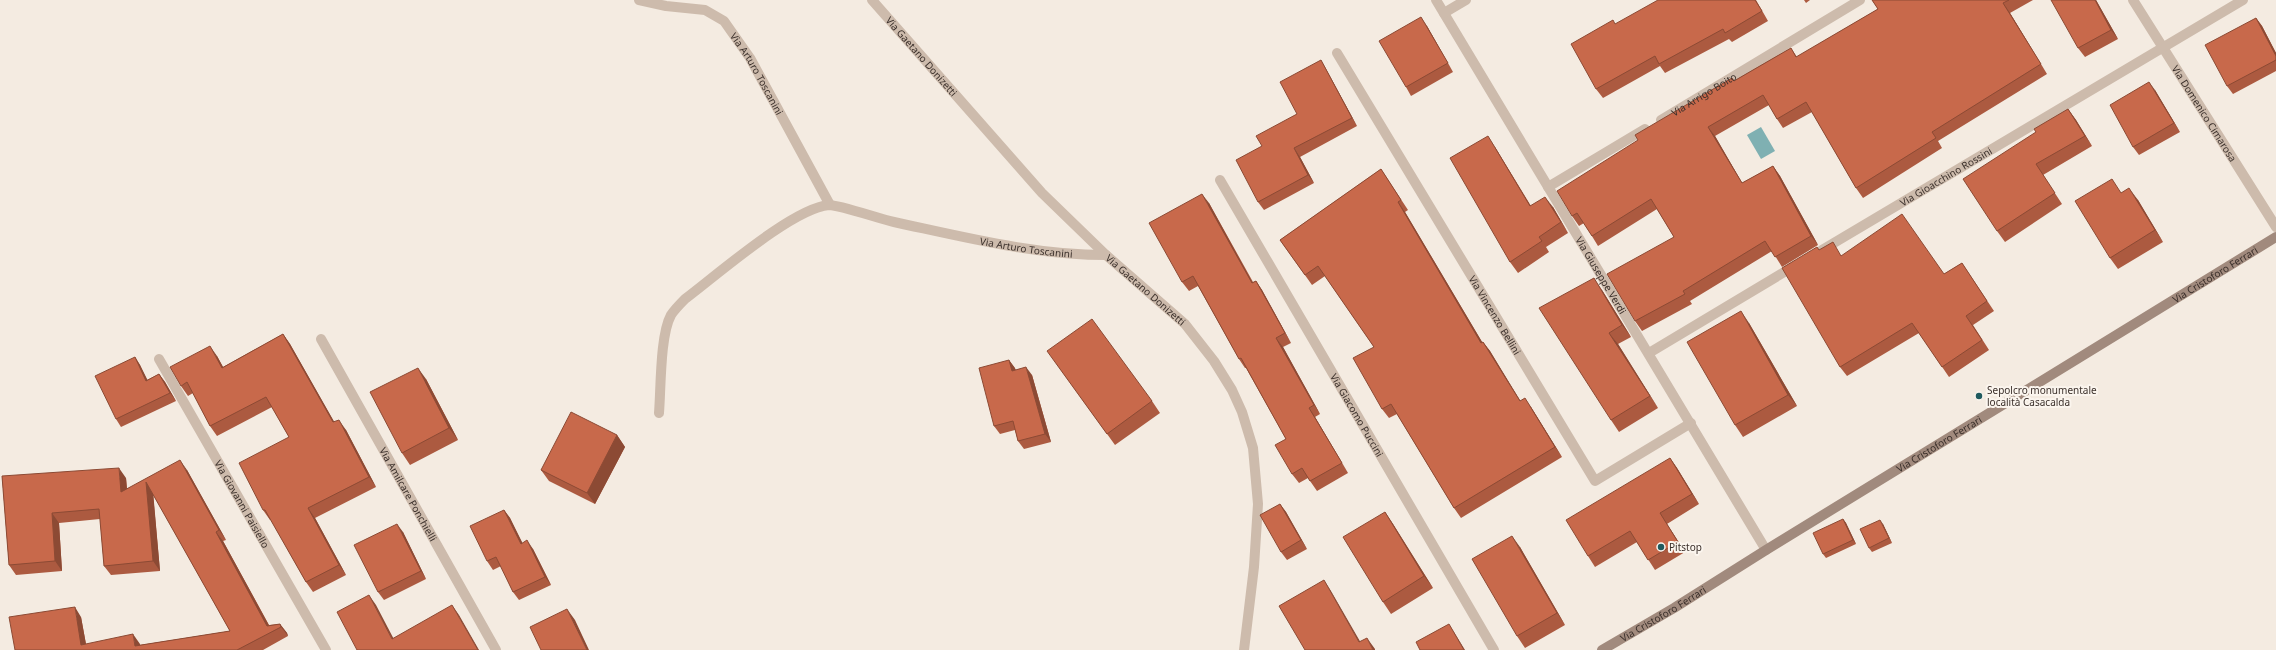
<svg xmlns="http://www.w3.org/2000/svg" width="2276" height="650" viewBox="0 0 2276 650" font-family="'Noto Sans',sans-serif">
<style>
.water{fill:#7fb0b2}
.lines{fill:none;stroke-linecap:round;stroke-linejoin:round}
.minor{stroke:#cdbbac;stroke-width:10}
.secondary{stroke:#a18a7d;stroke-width:10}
.wall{fill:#ac5a40}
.shaded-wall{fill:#8c4a34}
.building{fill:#c8694b;stroke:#8c4a34}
.poi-dot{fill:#1f5a5e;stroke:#fbf5ee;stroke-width:1.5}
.labels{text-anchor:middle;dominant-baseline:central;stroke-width:4;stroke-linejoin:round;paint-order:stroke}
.street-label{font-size:10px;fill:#3b302b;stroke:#fbf5ee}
.poi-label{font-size:10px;fill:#3b302b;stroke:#fbf5ee;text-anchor:start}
</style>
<rect width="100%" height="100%" fill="#f4ebe1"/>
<path class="water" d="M1761,127L1775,151L1761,159L1747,135Z"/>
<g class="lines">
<g class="minor">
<path id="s1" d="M639,0L666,6L705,10L724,21L750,58L830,205"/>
<path id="s2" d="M872,0L1042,193L1106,255L1185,324L1214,361L1232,390L1242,412L1253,448L1258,504L1254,567L1244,650"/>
<path id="s3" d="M1436,0L1766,550"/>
<path id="s4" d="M2133,0L2276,227"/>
<path d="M1444,13L1466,0"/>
<path id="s5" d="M1337,53L1595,481L1691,423"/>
<path id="s6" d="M1661,120L1860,0"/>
<path id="s7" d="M1220,180L1494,650"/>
<path d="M1548,187L1645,129"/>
<path id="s8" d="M1822,250L2243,0"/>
<path id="s9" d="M321,339L496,650"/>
<path d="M1649,353L1796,265"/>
<path id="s10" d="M159,359L326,650"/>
<path id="s11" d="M659,413C661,388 660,335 671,315C675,309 680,304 685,299C717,275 793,208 829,205C840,205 880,219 894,222C964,237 1034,255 1106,255"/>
</g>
<path class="secondary" id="s12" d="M1602,650L1674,608L1766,550L2276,237"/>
</g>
<path class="wall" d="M1756,0L1768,21L1732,42L1729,39L1665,73L1660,66L1603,98L1596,89L1615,24Z
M1804,0H1810L1806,3Z
M1872,0H2033L2010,13L2047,74L1938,141L1942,148L1863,198L1856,188L1812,112L1783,128L1777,119L1769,105L1715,136L1742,183L1773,166L1780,176L1818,245L1782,267L1772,251L1690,301L1692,304L1642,331L1635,321L1674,237L1657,209L1598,246L1584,223L1579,226L1572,216L1638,140L1732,78L1734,81L1791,48L1797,57L1878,9Z
M2096,0L2118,39L2085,57L2078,48Z
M2256,18L2262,26L2276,53V71L2233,94L2227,86Z
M1427,26L1453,72L1411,96L1406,87Z
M1321,60L1326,69L1357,126L1300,157L1314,183L1264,210L1258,202Z
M2155,90L2180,132L2139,155L2133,147Z
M2068,109L2076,120L2092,146L2043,175L2062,204L2005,242L1997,231L2036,132Z
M1495,147L1531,206L1553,207L1568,233L1546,247L1549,252L1518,273L1510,262Z
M1381,169L1408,210L1405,212L1482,342H1483L1490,351L1520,401L1531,407L1562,457L1461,518L1454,508L1397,414L1389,418L1382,409L1374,347L1325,276L1312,285L1280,240Z
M2121,193L2138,200L2163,242L2118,269L2110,258Z
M1209,203L1253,282L1256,281L1262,290L1291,343L1283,347L1320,414L1315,417L1348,473L1317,491L1308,478L1299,483L1292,474L1286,439L1246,368H1245L1239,359L1198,286L1189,291L1182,282Z
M1817,247L1819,250L1842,256L1944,274L1962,263L1994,311L1973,325L1989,350L1949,377L1919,333L1847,376L1840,367Z
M1602,290L1631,337L1618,344L1658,408L1619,432L1611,420Z
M1749,323L1797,406L1743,437L1735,425Z
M283,334L290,344L334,422L346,430L376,487L315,518L346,575L313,592L306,582L271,520H270L263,510L289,437L272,407L217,436L210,426L193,393L188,396L181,386L217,356L223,367Z
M135,357L140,365L147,380L159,374L165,382L176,401L121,427L116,419Z
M1009,360L1016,370L1032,375L1051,442L1024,449L1018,441L1015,430L1000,434L994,426Z
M1056,363L1152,401L1160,413L1115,445Z
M426,379L458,440L410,465L402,453Z
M617,435L625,447L595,504L549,481L541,470Z
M1670,458L1677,468L1699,504L1667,524L1685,552L1655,570L1637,542L1595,567L1588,556Z
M187,470L226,540L223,541L269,625L280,624L287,633L288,636L263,650H15L81,617L86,644H140V645L230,631L153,494L160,571L111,575L104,566L100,519L59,523L62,571L16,575L9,565L2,476L126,478L127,489Z
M1280,504L1286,512L1307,549L1287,560L1281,552Z
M504,510L510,518L522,543L533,549L551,585L519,600L513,592L501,566L493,570L487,561Z
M1385,512L1393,524L1433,588L1391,614L1383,602Z
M1843,519L1846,523L1856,544L1826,558L1823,554Z
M1883,524L1892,543L1872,552L1869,548Z
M403,532L426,579L384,600L378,592Z
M1520,547L1565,625L1525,648L1517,636Z"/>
<path class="shaded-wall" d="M2095,0H2096L2118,39L2111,30Z
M2003,3L2010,13L2047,74L2041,64Z
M1421,17L1427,26L1453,72L1448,63Z
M2256,18L2262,26L2276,53V56Z
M1321,60L1326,69L1357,126L1352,118Z
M2149,82L2155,90L2180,132L2174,123Z
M2068,109L2076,120L2092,146L2085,136Z
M1708,127L1715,136L1748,193L1742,183Z
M1488,136L1495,147L1537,217L1530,206Z
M1294,148L1300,157L1314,183L1308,175Z
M1773,166L1780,176L1818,245L1811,236Z
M2129,188L2138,200L2163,242L2155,230Z
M1202,194L1209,203L1258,293L1252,283Z
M1545,197L1553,207L1568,233L1561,222Z
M1398,202L1405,212L1488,352L1481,343Z
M1594,278L1602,290L1631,337L1622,325Z
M1256,281L1262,290L1291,343L1285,333Z
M1741,311L1749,323L1797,406L1788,395Z
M1609,333L1618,344L1658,408L1650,396Z
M283,334L290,344L340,432L333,422Z
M1276,338L1283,347L1320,414L1314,405Z
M1483,342L1490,351L1526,410L1520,401Z
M210,346L217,356L229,378L222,368Z
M135,357L140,365L152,389L146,381Z
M1009,360L1015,368L1018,379L1012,371Z
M1026,367L1032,375L1051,442L1045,434Z
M418,368L426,379L458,440L449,428Z
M159,374L165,382L176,401L170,393Z
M1525,398L1531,407L1562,457L1555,447Z
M1309,408L1315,417L1348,473Z
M339,420L346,430L376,487L369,477Z
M617,435L625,447L595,504L587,493Z
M1670,458L1677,468L1699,504L1692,494Z
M180,460L187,470L226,540L219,530Z
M119,468L126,478L128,502L121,492Z
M146,482L153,491L160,571L153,561Z
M1280,504L1286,512L1307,549L1301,540Z
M308,508L315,518L346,575L339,565Z
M504,510L510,518L527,552L521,544Z
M1385,512L1393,524L1433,588L1424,576Z
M52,513L59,523L62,571L55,561Z
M1660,513L1667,524L1685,552L1678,542Z
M1843,519L1846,523L1856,544L1853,540Z
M1880,520L1883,524L1892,543L1889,538Z
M397,524L403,532L426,579L421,571Z
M216,532L223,541L272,631L267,626Z
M1512,536L1520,547L1565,625L1557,613Z
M527,540L533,549L551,585L545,577Z
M1324,580L1331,591L1365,650L1359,642Z
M369,595L376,605L399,649L392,639Z
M452,605L459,615L479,650H478Z
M75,607L81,617L87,650L81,645Z
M567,609L575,620L589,650H587Z
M280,624L287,633L288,636L281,627Z
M1449,624L1454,632L1465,650H1464Z
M133,634L140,644L141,650L135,646Z
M1367,638L1375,649V650H1373Z"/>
<path class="building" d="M1658,0H1755L1762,11L1725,33L1723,29L1659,64L1655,56L1596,89L1571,44L1613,20L1615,24Z
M1872,0H2009L2003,3L2041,64L1932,132L1936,138L1856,188L1806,102L1777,119L1763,95L1708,127L1742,183L1773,166L1811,236L1775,257L1765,241L1683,291L1685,294L1635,321L1607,274L1674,237L1651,199L1592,236L1577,213L1572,216L1557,191L1638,140L1635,135L1732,78L1734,81L1791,48L1796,57L1878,9Z
M2051,0H2095L2111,30L2078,48Z
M1421,17L1448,63L1406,87L1379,41Z
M2256,18L2276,56V60L2227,86L2205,45Z
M1321,60L1352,118L1294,148L1308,175L1258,202L1236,160L1262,146L1256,136L1297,114L1280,82Z
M2149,82L2174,123L2133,147L2110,105Z
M2068,109L2085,136L2036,164L2055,193L1997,231L1963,179L2036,132L2034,129Z
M1488,136L1530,206L1545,197L1561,222L1539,237L1542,241L1510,262L1450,158Z
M1381,169L1401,200L1398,202L1481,343L1483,342L1520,401L1525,398L1555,447L1454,508L1391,404L1382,409L1353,358L1374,347L1318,266L1305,275L1280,240Z
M2112,179L2121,193L2129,188L2155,230L2110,258L2075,201Z
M1202,194L1252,283L1256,281L1285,333L1276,338L1314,405L1309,408L1342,463L1310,481L1302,468L1292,474L1275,445L1286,439L1241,358L1239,359L1193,276L1182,282L1149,223Z
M1902,214L1944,274L1962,263L1987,301L1966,316L1982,340L1942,367L1912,323L1840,367L1782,268L1817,247L1819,250L1833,242L1841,256Z
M1594,278L1622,325L1609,333L1650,396L1611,420L1539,308Z
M1741,311L1788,395L1735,425L1687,342Z
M1092,319L1152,401L1107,434L1047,351Z
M283,334L333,422L339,420L369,477L308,508L339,565L306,582L265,510H263L239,463L289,437L266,397L210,426L187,382L181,386L170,367L210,346L222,368Z
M135,357L146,381L159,374L170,393L116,419L95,376Z
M1009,360L1012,371L1026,367L1045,434L1018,441L1013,421L994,426L979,368Z
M418,368L449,428L402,453L370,392Z
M571,412L617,435L587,493L541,470Z
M1670,458L1692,494L1660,513L1678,542L1648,560L1630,531L1588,556L1566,520Z
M180,460L219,530L216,532L267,626L280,624L281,627L237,650H15L9,617L75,607L81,645L133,634L135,646L230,631L146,482L153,561L104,566L99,509L52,513L55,561L9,565L2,476L119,468L121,492Z
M1280,504L1301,540L1281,552L1260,515Z
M504,510L521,544L527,540L545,577L513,592L496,557L487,561L470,526Z
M1385,512L1424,576L1383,602L1343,537Z
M1843,519L1853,540L1823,554L1813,533Z
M1880,520L1889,538L1869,548L1860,529Z
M397,524L421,571L378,592L354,545Z
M1512,536L1557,613L1517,636L1472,559Z
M1324,580L1359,642L1367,638L1373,650H1305L1279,606Z
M369,595L392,639L452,605L478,650H357L337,612Z
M567,609L587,650H541L530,627Z
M1449,624L1464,650H1420L1416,642Z"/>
<g class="poi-dot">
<circle cx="1979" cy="396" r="4"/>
<circle cx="1661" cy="547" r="4"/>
</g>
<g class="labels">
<g class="street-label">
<text stroke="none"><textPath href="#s2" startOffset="75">Via Gaetano Donizetti</textPath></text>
<text stroke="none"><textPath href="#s1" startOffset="151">Via Arturo Toscanini</textPath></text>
<text stroke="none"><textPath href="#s6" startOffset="50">Via Arrigo Boito</textPath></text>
<text stroke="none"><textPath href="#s4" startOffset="134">Via Domenico Cimarosa</textPath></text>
<text stroke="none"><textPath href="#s8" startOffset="144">Via Gioacchino Rossini</textPath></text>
<text stroke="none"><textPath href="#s11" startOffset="496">Via Arturo Toscanini</textPath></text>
<text stroke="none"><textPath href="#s3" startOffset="321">Via Giuseppe Verdi</textPath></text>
<text stroke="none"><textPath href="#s12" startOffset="719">Via Cristoforo Ferrari</textPath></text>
<text stroke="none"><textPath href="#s2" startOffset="399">Via Gaetano Donizetti</textPath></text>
<text stroke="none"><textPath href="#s5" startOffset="306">Via Vincenzo Bellini</textPath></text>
<text stroke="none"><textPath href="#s7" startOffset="272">Via Giacomo Puccini</textPath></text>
<text stroke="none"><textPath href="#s12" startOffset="395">Via Cristoforo Ferrari</textPath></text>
<text stroke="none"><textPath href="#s9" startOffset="178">Via Amilcare Ponchielli</textPath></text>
<text stroke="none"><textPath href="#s10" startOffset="167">Via Giovanni Paisiello</textPath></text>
<text stroke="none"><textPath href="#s12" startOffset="71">Via Cristoforo Ferrari</textPath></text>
</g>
<g class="poi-label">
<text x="1987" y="390">Sepolcro monumentale<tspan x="1987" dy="12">località Casacalda</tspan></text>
<text x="1669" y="547">Pitstop</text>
</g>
</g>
</svg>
